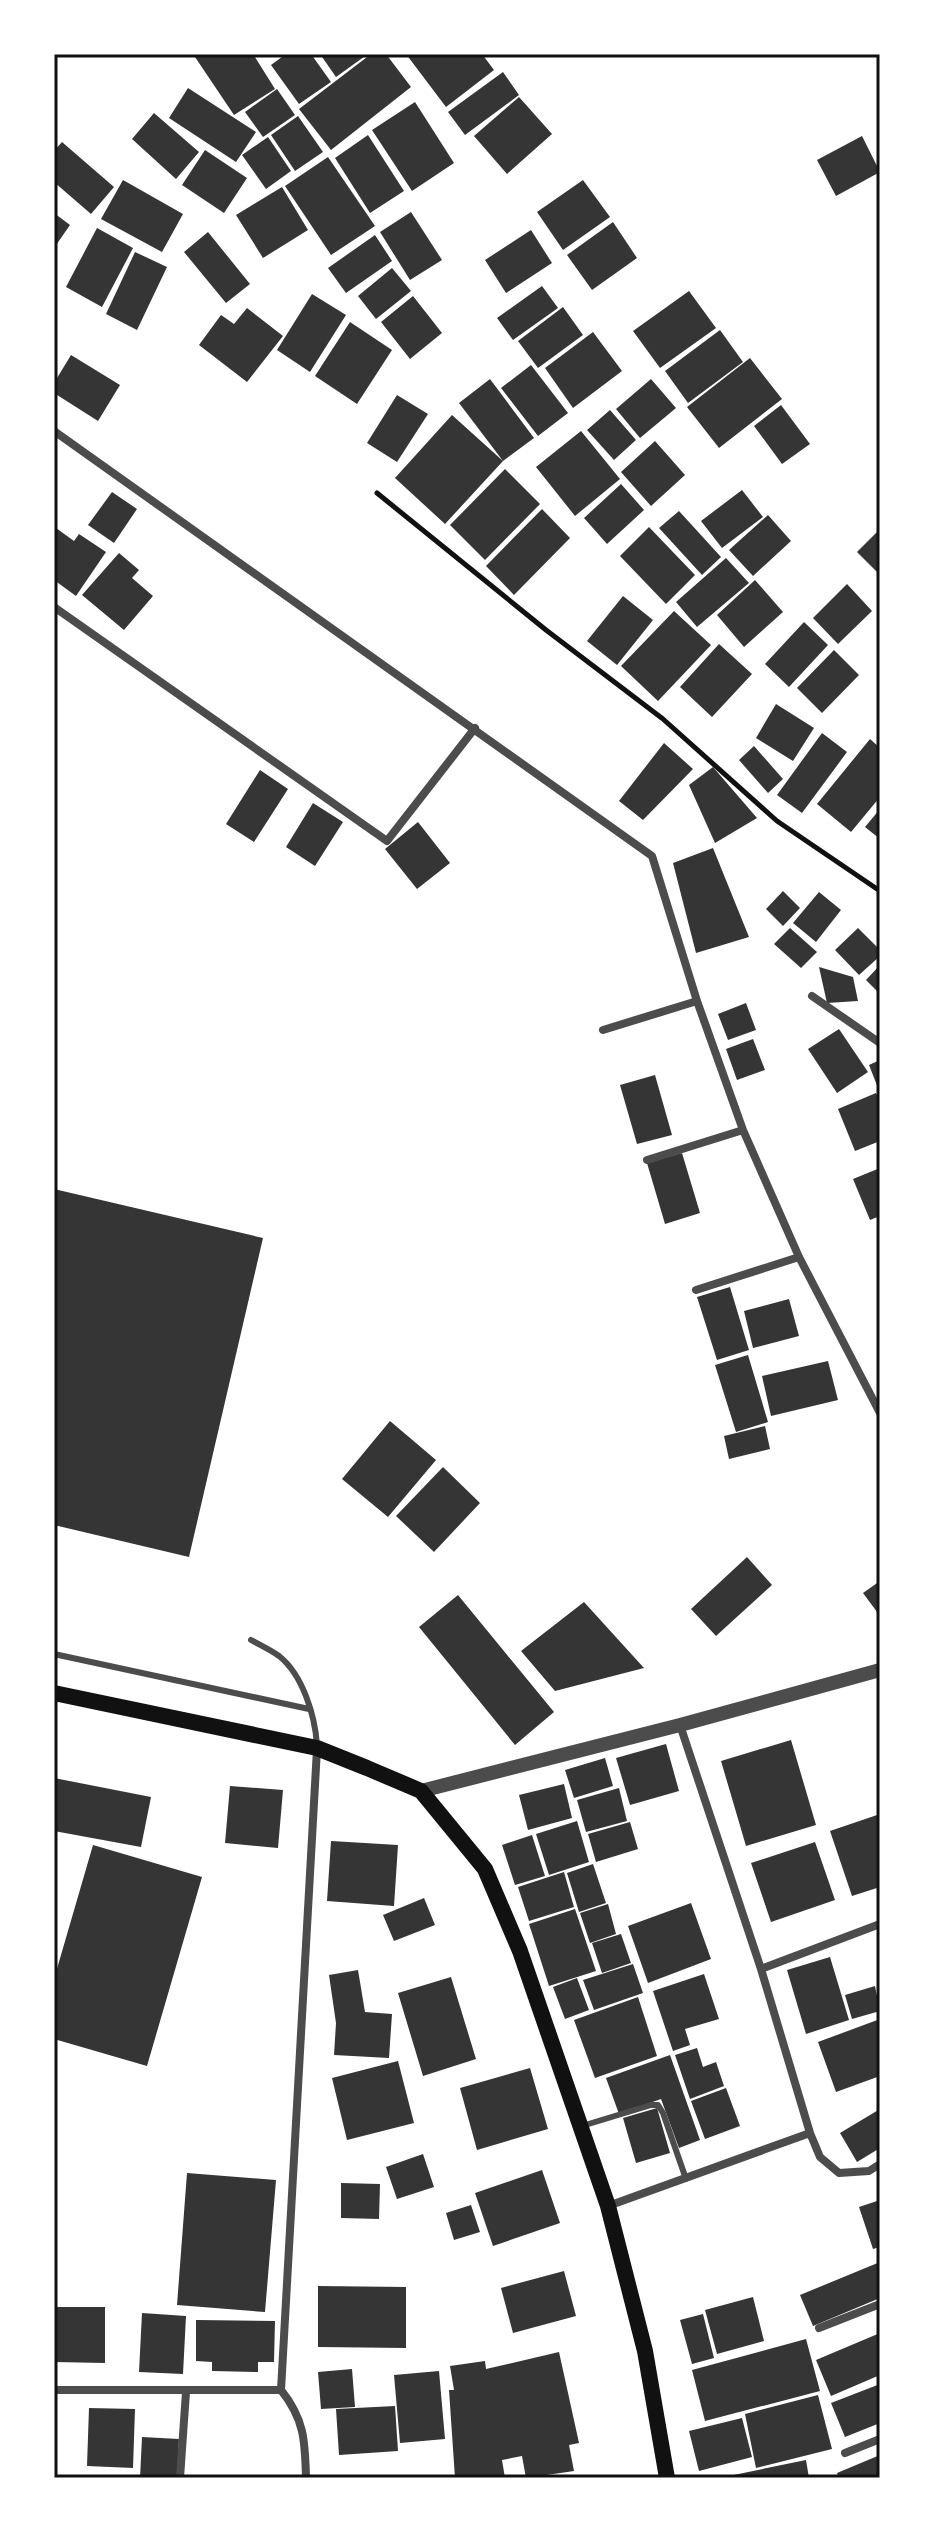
<svg xmlns="http://www.w3.org/2000/svg" width="934" height="2532" viewBox="0 0 934 2532" font-family="'Sofia Sans Condensed',sans-serif">
<style>
.building{fill:#353535}
.lines{fill:none;stroke-linecap:round;stroke-linejoin:round}
.path{stroke:#111;stroke-width:5}
.service{stroke:#4c4c4c;stroke-width:6}
.minor{stroke:#4c4c4c;stroke-width:8}
.tertiary{stroke:#4c4c4c;stroke-width:14}
.secondary{stroke:#111;stroke-width:16}
.neatline{fill:none;stroke:#111;stroke-width:3}
</style>
<rect width="100%" height="100%" fill="#fff"/>
<path class="building" d="M199,54H253L275,89L234,115L195,57Z
M286,54H311L331,82L299,104L271,65Z
M320,54H368L336,77Z
M371,54H386L411,87L331,150L299,109Z
M406,54H482L494,70L446,107Z
M503,72L519,95L465,135L448,112Z
M188,88L256,132L236,162L169,118Z
M277,89L295,115L263,137L245,112Z
M519,97L552,134L507,174L474,136Z
M415,102L454,163L412,191L372,130Z
M154,113L199,152L176,179L132,139Z
M298,116L323,152L295,171L271,135Z
M368,135L404,191L370,213L335,158Z
M862,136L880,172L836,196L817,160Z
M268,137L291,171L266,189L242,155Z
M62,142L114,187L91,214L54,182V151Z
M205,150L247,178L224,213L182,185Z
M328,157L375,226L331,255L285,186Z
M123,180L183,214L162,252L101,219Z
M583,180L610,217L563,250L537,212Z
M282,187L308,230L263,258L236,215Z
M411,212L442,260L410,280L380,232Z
M54,213L70,225L54,248Z
M613,222L637,258L592,290L567,255Z
M97,228L133,248L102,307L66,287Z
M531,230L552,263L506,293L485,260Z
M208,232L250,284L226,303L184,252Z
M375,235L392,261L346,293L328,268Z
M135,252L167,267L137,330L106,314Z
M392,268L411,291L376,319L358,296Z
M542,286L558,308L513,340L497,318Z
M689,291L716,328L660,368L633,331Z
M312,294L346,315L310,372L277,350Z
M413,296L442,333L410,359L381,322Z
M563,307L583,335L538,368L518,341Z
M247,308L283,336L247,382L199,345L221,315L234,324Z
M350,322L392,350L357,404L315,376Z
M720,330L743,362L688,403L665,371Z
M593,332L622,371L573,408L545,368Z
M71,355L120,385L98,421L54,393V383Z
M750,358L782,399L719,448L687,407Z
M531,365L568,413L538,436L501,388Z
M490,379L534,438L503,461L459,403Z
M651,379L676,408L640,438L616,409Z
M397,395L428,414L397,462L367,443Z
M781,405L810,444L782,464L754,426Z
M610,410L636,440L614,460L587,430Z
M452,415L503,461L445,524L395,478Z
M581,431L620,479L575,516L536,467Z
M655,441L685,475L651,506L621,472Z
M505,469L540,504L485,560L450,525Z
M621,484L644,510L607,544L584,518Z
M742,490L763,517L722,548L701,521Z
M112,492L137,509L114,543L88,525Z
M542,509L570,538L514,595L486,566Z
M679,511L721,557L702,575L659,528Z
M768,515L791,541L753,576L729,550Z
M649,527L695,575L666,604L620,556Z
M56,528L74,541L79,534L106,552L76,596L54,580V531Z
M880,529V575L857,552Z
M119,553L139,570L132,578L153,596L124,630L82,595Z
M726,558L749,583L697,627L676,602Z
M755,580L783,612L744,647L717,615Z
M847,584L872,611L838,644L813,618Z
M623,596L653,620L617,665L587,641Z
M674,611L711,645L658,701L621,666Z
M804,622L828,645L789,687L765,664Z
M719,644L752,674L712,717L680,687Z
M834,650L859,675L822,713L797,688Z
M776,704L814,728L793,761L756,738Z
M822,733L847,752L802,813L777,795Z
M870,739L880,748V797L851,832L817,804Z
M664,743L693,769L643,820L619,801Z
M754,746L783,779L768,793L739,760Z
M713,767L757,818L715,843L689,785Z
M260,770L288,789L254,842L226,824Z
M313,803L343,822L315,866L286,847Z
M880,809V839L865,827Z
M418,822L450,863L417,889L385,849Z
M713,848L749,937L696,953L673,863Z
M783,891L800,908L783,926L766,909Z
M819,892L841,910L816,942L793,923Z
M790,928L817,952L801,968L774,944Z
M858,928L880,950V956L859,975L835,950Z
M880,965V994L866,980Z
M819,967L853,977L858,1001L827,1003Z
M746,1003L756,1030L728,1040L718,1014Z
M839,1029L868,1072L837,1093L808,1049Z
M753,1039L765,1070L737,1080L726,1049Z
M880,1060V1093L869,1065Z
M655,1075L672,1135L637,1144L620,1085Z
M876,1093L880,1102V1141L855,1151L838,1109Z
M682,1153L700,1213L665,1224L647,1163Z
M880,1168V1216L870,1220L853,1179Z
M54,1189L263,1238L189,1557L54,1525Z
M730,1287L749,1350L717,1360L697,1297Z
M789,1299L799,1336L753,1348L744,1311Z
M748,1355L768,1422L736,1432L715,1365Z
M828,1361L838,1400L771,1416L762,1376Z
M390,1421L436,1460L388,1517L342,1479Z
M765,1426L770,1449L729,1459L724,1436Z
M443,1467L480,1503L434,1552L396,1516Z
M747,1557L772,1585L716,1636L691,1609Z
M880,1581V1616L863,1593Z
M458,1595L554,1712L515,1745L419,1627Z
M584,1602L644,1668L555,1691L521,1651Z
M791,1740L816,1825L746,1846L721,1761Z
M666,1744L679,1791L630,1805L616,1758Z
M605,1758L613,1786L574,1798L565,1770Z
M54,1778L151,1797L141,1847L54,1831Z
M564,1784L572,1818L528,1830L519,1795Z
M230,1786L283,1790L278,1848L225,1843Z
M619,1788L627,1821L586,1832L577,1800Z
M880,1814V1887L852,1896L830,1831Z
M577,1821L589,1862L549,1875L536,1834Z
M630,1822L638,1849L596,1862L588,1834Z
M532,1835L545,1876L515,1885L502,1845Z
M331,1841L398,1845L394,1906L327,1901Z
M815,1842L835,1900L771,1922L751,1863Z
M93,1845L202,1877L147,2066L54,2039V1979Z
M593,1864L606,1903L579,1912L567,1873Z
M564,1872L574,1907L529,1921L518,1887Z
M424,1898L435,1925L394,1941L383,1915Z
M691,1903L711,1959L648,1983L628,1926Z
M608,1904L616,1934L590,1943L580,1913Z
M575,1909L596,1971L549,1986L529,1924Z
M621,1934L631,1963L602,1973L592,1943Z
M830,1957L849,2020L806,2034L787,1970Z
M633,1964L643,1993L594,2010L583,1980Z
M358,1970L365,2012L392,2014L389,2058L334,2055L336,2023L329,1975Z
M704,1974L719,2019L685,2029L690,2045L673,2051L653,1991Z
M451,1977L476,2059L423,2076L398,1993Z
M577,1978L589,2010L565,2019L553,1987Z
M875,1986L880,2011L852,2019L845,1995Z
M638,1997L657,2056L595,2078L574,2020Z
M880,2019V2076L836,2092L818,2042Z
M697,2048L703,2067L716,2062L724,2086L690,2099L675,2055Z
M670,2055L700,2140L679,2148L661,2099L619,2114L606,2078Z
M398,2061L414,2123L347,2140L332,2078Z
M530,2068L548,2129L477,2150L460,2088Z
M726,2088L740,2126L705,2139L691,2101Z
M657,2108L670,2153L636,2163L623,2118Z
M880,2109V2148L857,2162L840,2133Z
M423,2154L434,2187L397,2199L386,2167Z
M542,2170L560,2223L493,2246L475,2193Z
M187,2173L276,2180L265,2312L177,2305Z
M341,2183L380,2184L379,2219L341,2218Z
M880,2200V2247L873,2249L859,2207Z
M471,2205L480,2232L454,2240L446,2213Z
M880,2262V2298L813,2326L800,2295Z
M564,2271L576,2316L513,2333L501,2288Z
M318,2286L406,2287V2348L318,2347Z
M753,2297L764,2341L717,2354L705,2310Z
M54,2307H105V2363L54,2362Z
M142,2313L186,2316L183,2374L139,2372Z
M703,2314L714,2358L692,2364L680,2320Z
M196,2320L275,2321L274,2362H258V2372L212,2371V2362L196,2361Z
M880,2333V2375L831,2396L816,2360Z
M806,2339L820,2391L705,2421L692,2370Z
M559,2352L579,2443L569,2445L574,2471L526,2478L522,2456L502,2460L505,2478H455L449,2390H454L450,2366L485,2361L486,2369Z
M352,2369L355,2407L321,2409L318,2372Z
M439,2371L445,2439L400,2443L394,2375Z
M880,2384V2423L845,2437L831,2403Z
M818,2395L832,2449L756,2468L745,2414Z
M395,2406L398,2451L339,2455L336,2409Z
M89,2408L135,2409L133,2468L87,2466Z
M742,2418L752,2457L699,2471L689,2431Z
M142,2437L179,2439L177,2478H140Z
M880,2455V2478H839L837,2473Z
M806,2460L809,2478H724V2477Z"/>
<g class="lines">
<path class="path" d="M377,493L546,630L663,719L777,821L880,891"/>
<path class="service" d="M251,1640C260,1645 271,1650 279,1656C303,1675 315,1716 317,1745
M54,1654L309,1709
M582,2126L651,2105H658L663,2113L686,2179"/>
<path class="minor" d="M54,431L652,856L697,1001L743,1130L799,1257L880,1413
M54,607L387,841L475,728
M812,996L880,1043
M603,1030L697,1001
M647,1160L743,1130
M696,1290L799,1257
M761,1969L880,1924
M810,2133L820,2157L839,2173L869,2171L880,2164
M608,2206L810,2133L761,1969L680,1725
M819,2328L880,2304
M54,2390H281
M845,2453L880,2439
M180,2478L186,2392
M306,2478C305,2442 305,2420 281,2390L317,1749"/>
<path class="tertiary" d="M421,1791L680,1725L880,1670"/>
<path class="secondary" d="M54,1693L317,1748L367,1768L421,1791L485,1869L520,1951L608,2206L645,2351L667,2478"/>
</g>
<rect width="934" height="2532" fill="none" stroke="#ffffff" stroke-width="112"/>
<rect x="56" y="56" width="822" height="2420" class="neatline"/>
</svg>
